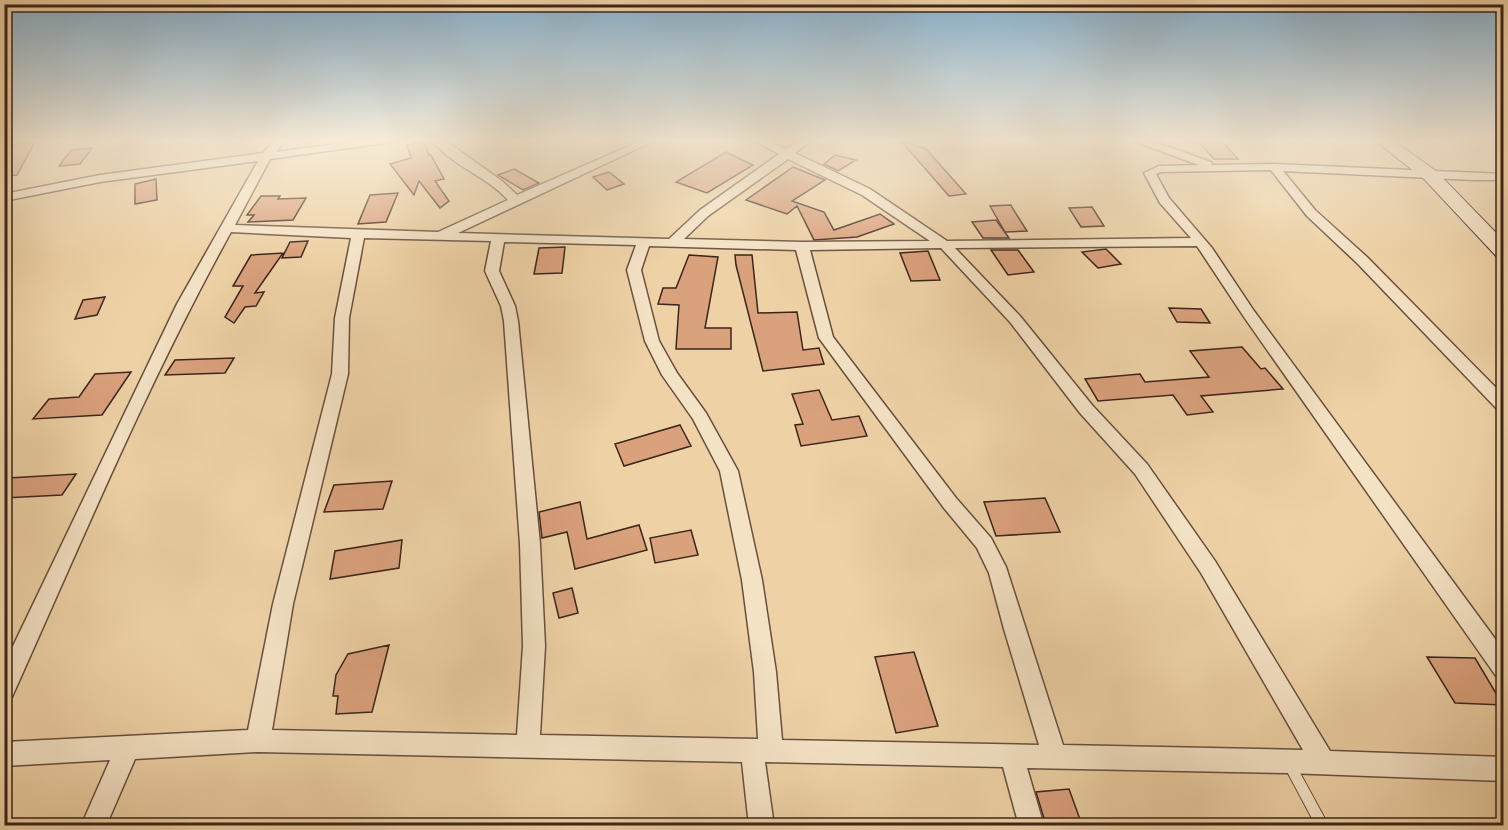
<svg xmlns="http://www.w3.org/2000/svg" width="1508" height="830" viewBox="0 0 1508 830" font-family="'IM FELL Double Pica',serif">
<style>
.building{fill:#daa17d;stroke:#3c251b;stroke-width:1.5}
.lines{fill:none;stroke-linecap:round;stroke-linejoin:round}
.lane-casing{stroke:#68503e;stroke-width:2}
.street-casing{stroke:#68503e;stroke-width:3}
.secondary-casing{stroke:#3c251b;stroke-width:2}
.lane{fill:#f4e2c5;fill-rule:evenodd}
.street{fill:#f4e2c5;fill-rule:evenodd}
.secondary{fill:#f4e2c5;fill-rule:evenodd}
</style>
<rect width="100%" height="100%" fill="#eed2a6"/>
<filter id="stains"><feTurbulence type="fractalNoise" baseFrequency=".00333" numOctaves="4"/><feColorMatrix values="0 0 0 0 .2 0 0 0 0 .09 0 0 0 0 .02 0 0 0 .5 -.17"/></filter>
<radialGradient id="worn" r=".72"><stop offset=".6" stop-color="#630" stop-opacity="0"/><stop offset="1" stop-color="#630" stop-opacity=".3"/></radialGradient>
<path class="building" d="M1196,139H1220L1238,159H1214Z
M900,140L926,149L966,194L949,196Z
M35,142L17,175L4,176V161L13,145Z
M424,142L429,155H431L444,179L435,181L449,201L440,208L419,181L414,195L390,164L411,158L407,145Z
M92,148L80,164L59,166L71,150Z
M726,152L753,165L707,193L676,182Z
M835,155L856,160L838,171L824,164Z
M793,167L825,180L792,201L824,212L834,230L880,214L894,224L857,237L814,240L797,206L787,214L746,200Z
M514,169L539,183L523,190L498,175Z
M609,172L624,184L607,190L593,177Z
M156,179L157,200L135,204V184Z
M398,193L386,222L358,224L370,195Z
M261,196H280L278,199L306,198L293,220L248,222L254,215H247Z
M1011,205L1013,209L1027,231L1005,232L990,206Z
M1092,207L1104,226L1081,227L1069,208Z
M996,220L1009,238H983L972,222Z
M308,241L301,257L282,258L290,242Z
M565,247L562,273L534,274L539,248Z
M1106,249L1121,264L1098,268L1082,252Z
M991,250H1018L1034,272L1008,275Z
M928,251L940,280L911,281L900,253Z
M283,253L255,293L264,292L256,306L245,307L234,323L225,317L243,286H233L251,255Z
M689,255L718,257L705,328H731V349H676L679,305L658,304L663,288H676Z
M735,255H752L758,313L797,312L803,350L819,348L824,364L763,371L736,265Z
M105,297L97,315L75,319L83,300Z
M1169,308L1201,309L1210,323L1177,322Z
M1242,347L1261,369L1265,368L1283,389L1201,396L1213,412L1187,415L1173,395L1098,401L1085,379L1140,374L1145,382L1209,377L1190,351Z
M234,358L225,373L165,375L175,360Z
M131,372L102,415L33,419L49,399L79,397L95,374Z
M819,390L832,420L859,416L867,436L801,446L795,425L803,424L792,394Z
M680,425L691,446L624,466L615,444Z
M76,474L62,495L4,498V483L8,478Z
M392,481L383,509L324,512L334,485Z
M1045,498L1060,532L996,536L984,502Z
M580,502L587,539L639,525L647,550L575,569L567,532L542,538L539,512Z
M691,530L698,555L655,563L650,538Z
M402,540L399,568L330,579L335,551Z
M572,588L578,613L559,618L553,593Z
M389,645L372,712L336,714L338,696H333L336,675L348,654Z
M914,652L938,726L896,733L875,657Z
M1427,657L1475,658L1503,705L1455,703Z
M1069,789L1082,825H1046L1036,792Z"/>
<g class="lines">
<g class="lane-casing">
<path id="lane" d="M1289,758L1293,760L1329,826H1316L1283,764L1285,760Z"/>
</g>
<g class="street-casing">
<path id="street" d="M276,139H286L276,152L373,139H396L391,142L270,159L235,225L438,232L508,200C487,176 449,165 432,139H443L502,181L517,195L645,139H658L458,233L669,239L700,210L779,154L751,139H764L786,149L801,139H813L795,153L870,189L947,241L1191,238L1160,203L1144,173L1159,166L1199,165L1133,141L1132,139H1146L1211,162L1212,165L1274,164L1504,174V180H1474L1283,171L1315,210L1367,257L1504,396V411L1498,410L1357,263L1307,216L1271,170L1161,172L1156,174L1169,198L1212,248L1254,311L1504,651V679L1496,676L1244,317L1197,246L955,248L1020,316L1092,405L1147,464L1215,561L1330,751L1504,757V781L1287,773L1027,768L1044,826H1019L1003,767L765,762L774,826H749L742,762L258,752L135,759L106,826H81L110,760L4,766V742L248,730L273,604L332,374L335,318L351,238L231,232C148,382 82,541 12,697L4,700V665L177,304L258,161L100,182L4,201V194L100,175L263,153ZM788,159L862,195L930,241L802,242L684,239L708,216ZM364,238L491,241L485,271L501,306L504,321L520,544L523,646L517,735L272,730L293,604L348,374L349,318ZM504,242L636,245L627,270L645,341L662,375L693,419L720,471L742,580L754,672L758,739L540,735L545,646L540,544L518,321L515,306L499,271ZM649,246L796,250L819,338L944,508L977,548L989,573L1004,629L1039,745L782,740L776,672L762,580L738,471L706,413L677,373L659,341L641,270ZM941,248L1010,322L1080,413L1135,474L1201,573L1303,750L1063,745L1006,567L991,538L956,498L833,337L810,250Z"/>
</g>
<g class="secondary-casing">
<path id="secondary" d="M1373,139H1391L1436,171L1504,241V259L1497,257L1424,179Z"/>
</g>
<use href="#lane" class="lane"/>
<use href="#street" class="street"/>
<use href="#secondary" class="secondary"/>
</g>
<linearGradient id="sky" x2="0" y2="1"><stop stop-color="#8ab4d2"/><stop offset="0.55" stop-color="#f7ebd7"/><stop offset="1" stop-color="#f7ebd7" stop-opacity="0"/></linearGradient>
<rect width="1508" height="255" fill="url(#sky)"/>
<rect width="1508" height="830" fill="none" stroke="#eed2a6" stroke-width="24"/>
<rect x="6" y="6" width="1496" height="818" fill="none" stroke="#3c251b" stroke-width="3"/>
<rect x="12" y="12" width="1484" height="806" fill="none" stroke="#3c251b" stroke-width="1.5"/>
<rect width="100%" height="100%" filter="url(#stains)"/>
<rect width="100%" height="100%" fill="url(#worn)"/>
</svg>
